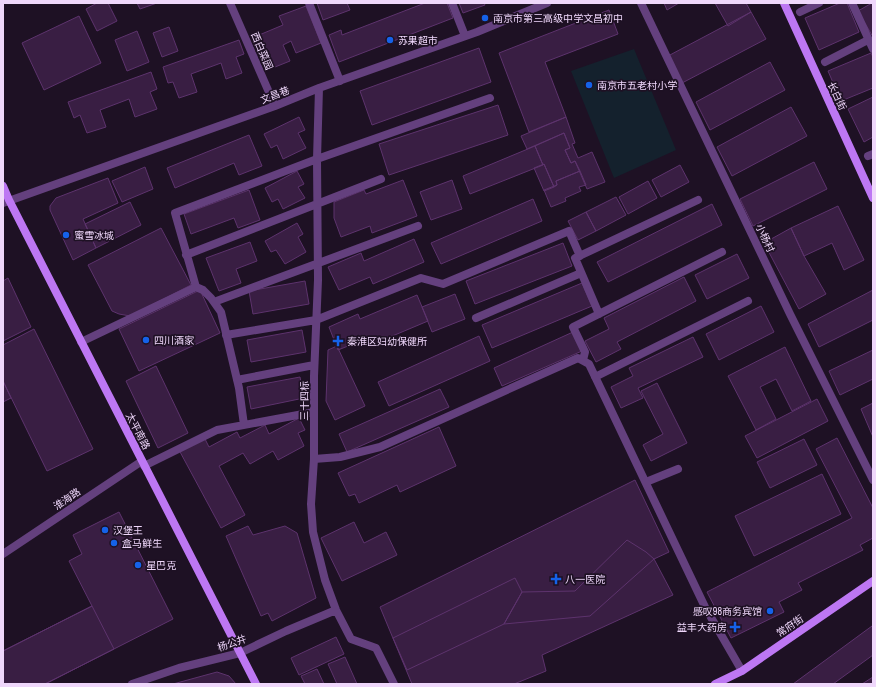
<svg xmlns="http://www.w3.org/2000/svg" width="876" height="687" viewBox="0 0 876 687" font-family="'Archivo Narrow','Noto Sans SC',sans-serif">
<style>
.green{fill:#14212d}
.building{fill:#391e43;stroke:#5d336d}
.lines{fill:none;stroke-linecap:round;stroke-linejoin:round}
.lane{stroke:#64407e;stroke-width:8}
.street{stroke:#64407e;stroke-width:8}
.secondary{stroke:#bd77f3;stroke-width:8}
.poi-dot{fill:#1562e9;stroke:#1e1124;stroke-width:1.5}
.labels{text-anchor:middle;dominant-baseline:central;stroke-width:3.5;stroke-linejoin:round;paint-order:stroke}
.poi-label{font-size:10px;fill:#efd7fb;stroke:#1e1124;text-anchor:start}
.street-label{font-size:10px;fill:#efd7fb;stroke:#1e1124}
</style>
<rect width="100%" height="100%" fill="#1e1124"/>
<path class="green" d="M634,49L676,150L614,178L571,71Z"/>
<path class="building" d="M97,3H108L117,21L97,31L86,9Z
M137,3H157L140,9Z
M317,3H347L350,10L323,20Z
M425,3H447L453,18L339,62L329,35L341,30L342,35Z
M459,3H484L485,5L463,13Z
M664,3H679L667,10Z
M715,3H746L751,12L728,26Z
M840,3H847L859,32L819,50L805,18Z
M872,3H873V37L858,11Z
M306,6L321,43L296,53L291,41L283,45L290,61L270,69L261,48L257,50L252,38L283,25L279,16Z
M609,10L618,34L545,62L566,117L529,132L499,53Z
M751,12L766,39L682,83L668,56Z
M79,16L101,63L44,90L22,43Z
M169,27L178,51L162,57L153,33Z
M137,31L149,62L127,71L115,40Z
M239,40L244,54L236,57L242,73L226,79L221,63L191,74L197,92L179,98L173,82L168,83L163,67Z
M479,48L491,82L372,125L360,91Z
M871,53L873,57V88L841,101L828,71Z
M770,62L785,90L710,130L696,102Z
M151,72L157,89L150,92L157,109L135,117L129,99L100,110L106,127L87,133L80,115L74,118L68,102Z
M873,97V137L864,142L848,109Z
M498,105L508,135L389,175L379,144Z
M791,107L807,136L732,176L717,147Z
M299,117L305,130L298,133L306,148L283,159L277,145L271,148L264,134Z
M566,117L575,143L572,144L578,158L592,152L605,182L587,189L575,161L571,163L565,150L570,148L564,133L527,149L521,136Z
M564,133L570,148L565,150L571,163L575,161L580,171L556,181L557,185L554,187L544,164L543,165L535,146Z
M249,135L262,166L239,175L234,163L175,188L167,168Z
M535,146L543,165L470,194L463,176Z
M814,162L827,189L753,226L740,199Z
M544,164L554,187L544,191L534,168Z
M680,165L689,182L661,197L652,180Z
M145,167L153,189L122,202L112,181Z
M297,171L304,184L298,187L305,198L283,209L278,199L272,202L265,188Z
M580,171L586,185L579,187L581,191L565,198L566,201L551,207L544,190L557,185L556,181Z
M108,178L118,203L83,219L96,248L73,260L50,210V206L56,198Z
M403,180L417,216L372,233L370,226L341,237L334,218V202L364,190L366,194Z
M452,180L462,209L431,220L420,192Z
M648,181L657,198L628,214L619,197Z
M249,190L260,220L238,228L234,218L191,234L184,214Z
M616,197L626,215L596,231L586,212Z
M533,199L542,221L441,264L431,243Z
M130,202L141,225L96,248L85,224Z
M712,204L722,225L608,282L597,262Z
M838,206L864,260L844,270L832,243L804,256L791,228Z
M586,212L596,231L578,240L568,221Z
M297,223L303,234L298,237L306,252L285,264L276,250L271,252L265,241Z
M161,228L191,285L130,316L119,314L112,311L88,265Z
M791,228L804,256L826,294L799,309L764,243Z
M414,239L424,262L373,284L370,277L339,290L328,267L361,253L364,261Z
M250,242L257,261L236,269L241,283L219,291L206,258Z
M563,243L572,266L475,304L466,281Z
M737,254L749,278L707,299L695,275Z
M684,277L696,301L617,342L621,349L596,362L585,341L609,329L604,318Z
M8,278L31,327L3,341V281Z
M305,281L309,304L253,314L249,291Z
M582,283L592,306L492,348L482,325Z
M200,290L220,333L139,371L119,329Z
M873,290V320L819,347L808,324Z
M455,294L465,319L432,332L422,307Z
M417,295L428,321L371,345L368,338L338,350L329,327L358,314L360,319Z
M761,306L774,332L719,360L706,334Z
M34,329L93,449L47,471L3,381V345Z
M302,330L306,352L251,362L247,340Z
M573,332L582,351L502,386L494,368Z
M479,336L490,361L389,406L378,382Z
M693,337L703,357L638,388L643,398L621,408L611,387L633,376L629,368Z
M337,346L365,406L335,420L326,401L328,350Z
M785,347L811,401L792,411L776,379L760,387L776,419L756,430L728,376Z
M873,350V379L840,395L829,371Z
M156,366L188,433L158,448L126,381Z
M300,377L304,398L251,409L247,387Z
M3,381L11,398L3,402Z
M657,383L687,443L651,461L643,445L663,434L641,391Z
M440,389L449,407L347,452L339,434Z
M817,399L828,421L757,458L745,436Z
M873,403V437L861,409Z
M299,418L305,430L298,433L304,446L278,460L273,451L250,464L243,453L219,466L245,515L221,528L179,450L204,437L209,447L237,432L240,438L265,425L269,434Z
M439,427L456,466L400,492L397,485L359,503L355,494L349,496L338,473Z
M837,438L873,508V538L860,545L863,550L798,583L802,590L779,602L784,612L731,638L707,592L852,518L816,449Z
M804,439L817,465L770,488L757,462Z
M822,474L841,514L754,556L735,516Z
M635,480L669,552L654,559L673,595L542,655L546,671L514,684H412L380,607Z
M119,512L173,619L45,684H3V651L92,606L69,561L82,554L73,535Z
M354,522L364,543L386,532L397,555L342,581L321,538Z
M248,526L253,535L285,526L297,533L316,598L272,621L268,613L261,616L226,536Z
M627,540L646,552L654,559L590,616L504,624L522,592L575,591Z
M515,578L522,592L504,624L407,670L393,638Z
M92,606L114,649L45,684H3V651Z
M872,626L873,628V655L833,684H793Z
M336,637L344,654L299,675L291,658Z
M345,657L357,684H337L328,664Z
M317,669L324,684H305L301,676Z
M217,672L229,676L236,684H173Z
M873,677V684H862Z"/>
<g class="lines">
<path class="lane" d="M852,3L873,49
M800,12L819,3
M825,62L868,40
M868,156L873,154
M646,482L678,469"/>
<path class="street" d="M230,3L275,106
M309,3L340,81
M452,3L465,36
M641,3L790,314L873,480
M319,88L317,159L318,280L314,376V459L311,504L313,532L325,580L336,610L351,639L376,648L394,684
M3,203L275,106L319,88L477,32L547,3
M186,255L381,179
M196,287L203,290L211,298L221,312L239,388L244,425
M214,302L418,226
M599,314L575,258L698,200
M476,318L581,273
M226,335L316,320L421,278L443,284L569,231L580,256
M81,342L196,287L175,213L317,159L490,98
M583,360L585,352L573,327L722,252
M595,377L748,301
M237,380L314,365
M314,459L340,457L380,447L578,358L589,364L705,607L742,671
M144,466L217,430L314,412
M3,554L142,461
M132,684L179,668L240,653L286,631L336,610"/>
<path class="secondary" d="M784,3L873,198
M3,186L9,200L256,684
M715,684L742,671L873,581"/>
</g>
<g class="poi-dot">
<circle cx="485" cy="18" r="4"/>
<circle cx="390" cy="40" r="4"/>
<circle cx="589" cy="85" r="4"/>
<circle cx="66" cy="235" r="4"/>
<circle cx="146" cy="340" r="4"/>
<path d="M336 335h4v4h4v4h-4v4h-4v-4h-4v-4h4z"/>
<circle cx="105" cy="530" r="4"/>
<circle cx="114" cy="543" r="4"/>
<circle cx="138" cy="565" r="4"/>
<path d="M554 573h4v4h4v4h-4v4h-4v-4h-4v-4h4z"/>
<circle cx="770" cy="611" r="4"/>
<path d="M733 621h4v4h4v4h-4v4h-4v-4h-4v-4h4z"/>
</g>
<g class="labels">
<g class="poi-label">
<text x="493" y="18">南京市第三高级中学文昌初中</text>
<text x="398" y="40">苏果超市</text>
<text x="597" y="85">南京市五老村小学</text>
<text x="74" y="235">蜜雪冰城</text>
<text x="154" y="340">四川酒家</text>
<text x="347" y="341">秦淮区妇幼保健所</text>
<text x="113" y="530">汉堡王</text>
<text x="122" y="543">盒马鲜生</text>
<text x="146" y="565">星巴克</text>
<text x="565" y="579">八一医院</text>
<text x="762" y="611" text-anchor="end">感叹98商务宾馆</text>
<text x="727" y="627" text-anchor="end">益丰大药房</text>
</g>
<g class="street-label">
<text transform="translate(262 51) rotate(67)">西白菜园</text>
<text transform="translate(275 95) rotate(-21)">文昌巷</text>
<text transform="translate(837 96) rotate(65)">长白街</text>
<text transform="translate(765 238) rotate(65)">小杨村</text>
<text transform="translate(304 401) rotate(-90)">三十四标</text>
<text transform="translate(138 431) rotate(63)">太平南路</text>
<text transform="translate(67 499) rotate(-34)">淮海路</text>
<text transform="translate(790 626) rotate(-34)">常府街</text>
<text transform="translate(232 643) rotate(-19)">杨公井</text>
</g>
</g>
<rect width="876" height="687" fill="none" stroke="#efd7fb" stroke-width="8"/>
</svg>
